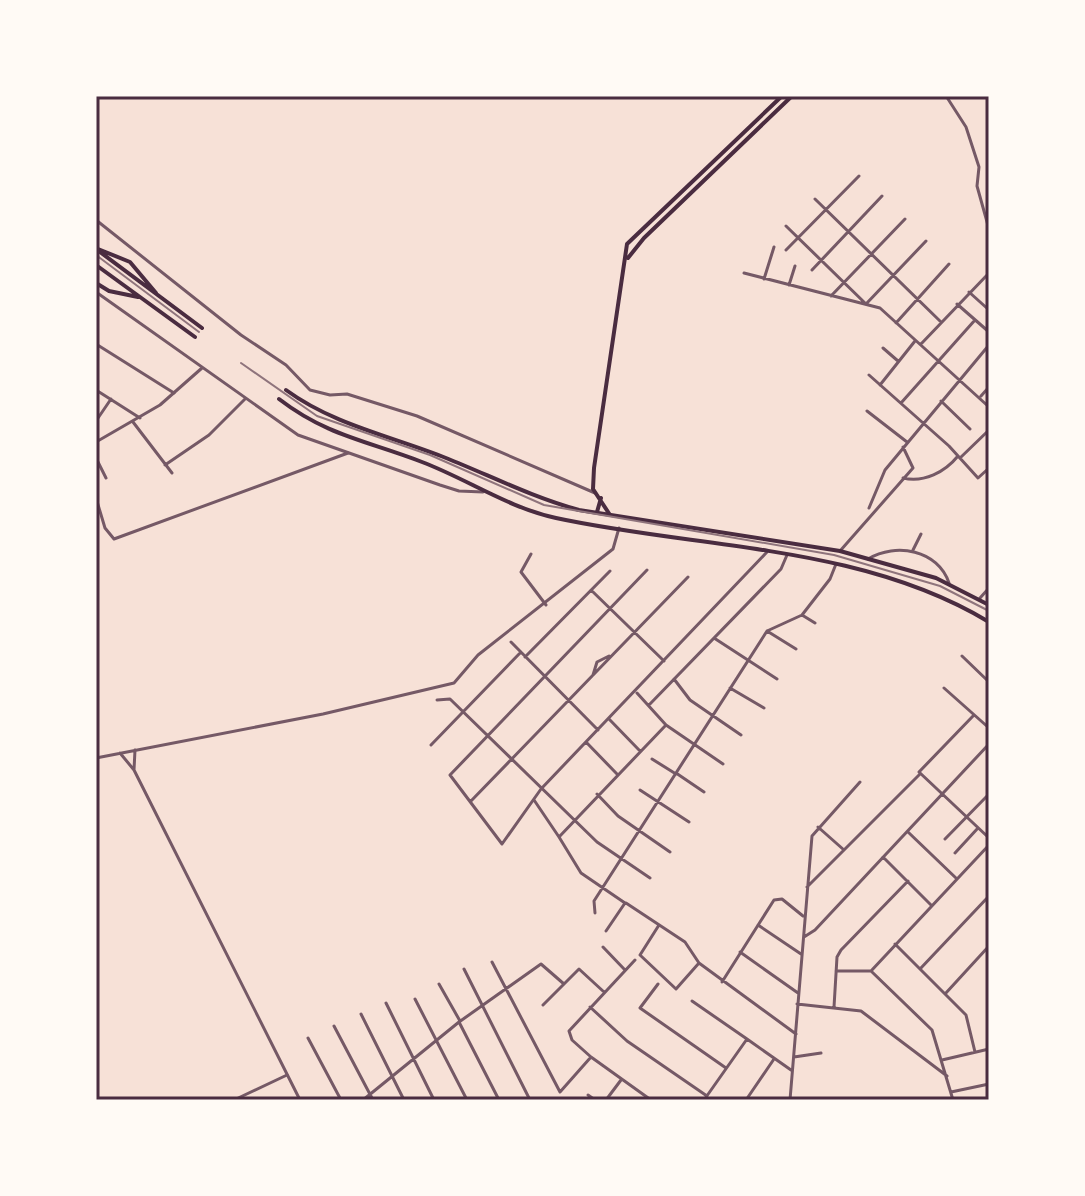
<svg xmlns="http://www.w3.org/2000/svg" width="1085" height="1196" viewBox="0 0 1085 1196" font-family="Barlow,sans-serif">
<style>
.lines{fill:none;stroke-linecap:round;stroke-linejoin:round}
.minor{stroke:#755966;stroke-width:3}
.tertiary{stroke:#755966;stroke-width:3}
.secondary{stroke:#4a2c40;stroke-width:4}
.trunk{stroke:#4a2c40;stroke-width:4}
.rail{stroke:#8f747c;stroke-width:2}
.neatline{fill:none;stroke:#4a2c40;stroke-width:3}
</style>
<rect width="100%" height="100%" fill="#f7e1d7"/>
<g class="lines">
<path class="minor" d="M948,99L966,127L979,167L977,186L989,229
M815,199L941,322
M786,226L866,304L926,241
M786,250L859,176
M812,270L882,196
M744,273L880,308L989,407
M764,279L774,247
M789,285L795,266
M969,292L989,310
M831,296L905,219
M957,304L989,332
M896,323L949,264
M96,344L174,393
M921,344L989,273
M883,348L898,361
M869,375L949,446L978,478L989,468
M880,385L915,341
M96,390L140,418
M981,396L989,387
M941,401L970,429
M901,403L975,320
M867,411L907,442
M96,421L111,399
M133,422L172,473
M96,458L106,478
M960,458L989,430
M165,465L209,435L245,399
M903,478C924,483 945,472 958,456
M96,498L105,528L114,539L348,453
M869,508L885,470L989,345
M913,550L921,534
M840,551L913,468L903,447
M531,554L521,572L546,605
M868,559C896,542 938,550 949,583
M647,570L450,775L502,844L541,789L767,552
M591,590L664,661
M980,598L989,588
M802,615L815,623
M767,631L796,649
M714,638L777,679
M511,642L598,730
M962,656L989,682
M525,657L610,571
M593,675L597,662L609,656
M674,679L690,700L741,735
M730,688L764,708
M944,688L989,728
M637,693L666,725L723,764
M437,700L450,699L597,842L650,878
M649,705L781,569L787,555
M974,715L919,772L989,838
M609,719L640,751
M586,742L617,774
M431,745L521,652
M652,759L676,774
M676,773L704,792
M640,790L689,822
M597,794L618,816L670,852
M534,800L559,837
M471,801L688,577
M818,827L844,850
M908,832L957,879
M945,839L989,794
M955,853L978,828
M883,857L931,905
M807,887L920,774
M626,903L685,942L699,963L796,1034
M595,913L594,901L767,631L802,615L830,579L836,564
M659,925L640,955L676,989L699,963
M758,925L801,954
M606,931L625,903L581,873L559,837L666,725
M804,937L815,930L989,744
M895,944L966,1015L975,1052
M603,947L625,970
M740,952L798,993
M492,962L560,1092L591,1057L572,1040L569,1031L635,960
M464,969L530,1100
M920,969L989,896
M836,971H871L932,1030L953,1100
M871,971L989,845
M722,982L774,900L782,899L803,916
M439,984L460,1021
M658,984L640,1008L726,1068
M945,994L989,946
M415,999L467,1100
M692,1001L747,1039
M386,1003L434,1100
M797,1004L861,1011L947,1076
M543,1005L579,969L604,992
M590,1007L627,1041L707,1096
M834,1007L837,957L841,950L908,881
M361,1014L404,1100
M459,1022L499,1100
M334,1026L373,1100
M308,1038L341,1100
M591,1057L651,1100
M794,1057L821,1053
M942,1060L989,1049
M951,1092L989,1084
M588,1095L595,1100
M917,1099V1100
M200,1100L202,1099
M234,1100L287,1075
M363,1100L459,1022L541,964L564,984
M606,1100L621,1080
M704,1100L747,1039L791,1070
M746,1100L774,1059
M790,1100L812,836L860,782"/>
<path class="tertiary" d="M96,220L241,335L286,365L310,390L330,395L347,394L417,416L595,493
M96,292L298,435L440,485L459,491L483,492
M96,442L160,405L202,368
M120,753L134,770L300,1100
M96,758L323,714L454,683L478,655L613,549L619,528
M134,770L135,750"/>
<path class="secondary" d="M628,258L644,238L792,96
M597,512L601,498
M610,515L593,489L594,468L627,244L782,96"/>
<path class="trunk" d="M96,249L202,328
M98,249L130,262L156,293
M96,265L195,337
M96,283L109,291L138,297
M286,390C334,425 391,436 446,458C491,476 532,497 579,510L840,551L936,578L989,605
M279,399C327,436 368,441 422,462C467,479 509,508 556,518C699,549 860,544 989,622"/>
<path class="rail" d="M96,255L199,332
M241,363L317,416L430,455L544,505L834,555L940,586L989,611"/>
</g>
<rect width="1085" height="1196" fill="none" stroke="#fffaf5" stroke-width="196"/>
<rect x="98" y="98" width="889" height="1000" class="neatline"/>
</svg>
